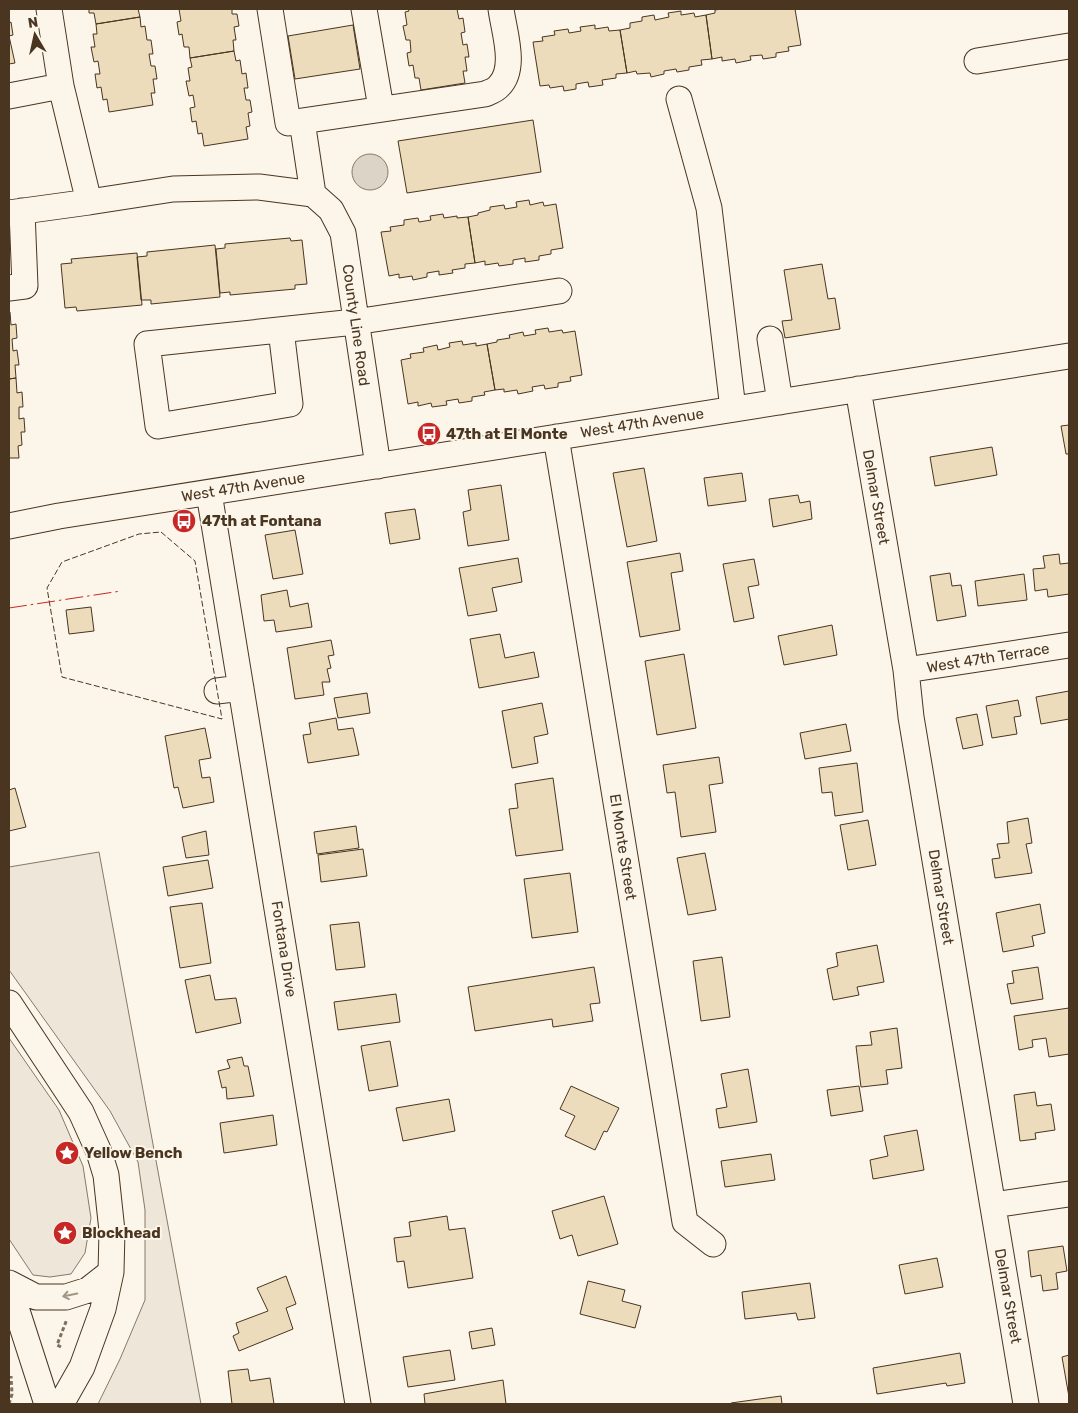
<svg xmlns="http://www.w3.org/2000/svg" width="1078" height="1413" viewBox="0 0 1078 1413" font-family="Rubik,sans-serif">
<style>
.green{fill:#ede6d9;stroke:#887966}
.water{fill:#dcd4c6;stroke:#887966}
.building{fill:#ecdcbc;stroke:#4a3520}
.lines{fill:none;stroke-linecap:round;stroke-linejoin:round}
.minor-casing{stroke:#4a3520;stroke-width:27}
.path{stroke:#7f6f5c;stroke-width:3;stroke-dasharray:4 2.5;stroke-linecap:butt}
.minor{stroke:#fbf6e9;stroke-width:25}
.fence{stroke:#4a3520;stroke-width:1;stroke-dasharray:6 2.5;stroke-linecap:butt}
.power{stroke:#c62828;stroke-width:1;stroke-dasharray:18 4 2.5 4;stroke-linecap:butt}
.oneway{stroke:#a29684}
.labels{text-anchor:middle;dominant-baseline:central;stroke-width:4;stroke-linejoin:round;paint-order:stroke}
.street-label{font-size:15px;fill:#4a3520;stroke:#fbf6e9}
.poi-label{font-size:15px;font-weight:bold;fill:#4a3520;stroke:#fbf6e9;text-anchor:start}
</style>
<rect width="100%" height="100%" fill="#fbf6e9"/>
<path class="green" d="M99,852L201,1404H98L120,1359L145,1300V1210L138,1162L110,1111L9,970V867Z
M9,1038L59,1110L83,1166L91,1218L85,1253L71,1274L50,1277L33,1275L9,1239Z"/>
<path class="water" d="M352 172a18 18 0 1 1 36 0a18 18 0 1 1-36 0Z"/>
<path class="building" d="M89,9H138L140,17L96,24L94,13H89Z
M175,9H232V14H237L239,26L234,27L236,40H233L234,51L190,58L189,47H184L182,34L179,35L177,22L181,21L179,9Z
M408,9H457L459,19L463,18L465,32L461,33L463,45L467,44L469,57H465L467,71H463L465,83L421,90L419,78H415L413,65L409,66L407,53L411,52L410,40H406L403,26L407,25L405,12L409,11Z
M721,9H795L801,45L788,47L789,51L776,53V57L763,59L762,55L750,56L751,60L736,63L735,59L722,61V57L712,59L706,15L715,13V10Z
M681,11V15L694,13L695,17L706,15L712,59L701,60L702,65L689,67V70L677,72L676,69L664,71V74L651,77L650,73L637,74L636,71L627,73L620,30L630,28V23L642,21V17L654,15L655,20L669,17L668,13Z
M140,17L141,27L145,26L147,40H151L153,54H149L151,66H155L157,79H153L155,93H151L153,105L109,112L107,99L103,100L101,87L97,88L95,74H100L98,61L94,62L91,47H95L93,34H97L96,24Z
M11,22L13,35L9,36L15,63L9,64V23Z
M353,25L360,69L295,79L288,36Z
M595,25V29L608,27L609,31L620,30L627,73L616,74V78L602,80L603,85L589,87L588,82L576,84V89L564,91L563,86L550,88L549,85L540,86L533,42L543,41L542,37L555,35L554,31L568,29L569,33L581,31L580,27Z
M234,51L236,61L240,60L242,74L246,73L248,88H244L246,100H250L252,112L248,113L250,126L246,127L248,139L204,146L202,133L198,134L196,121L192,122L190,108L195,107L193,95L189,96L186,81H190L188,68L192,67L190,58Z
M533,120L541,172L407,193L398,141Z
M529,200L530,205L543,202L544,206L556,204L563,248L551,250V254L539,256V260L525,262V258L513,260V264L499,266L498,263L485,265V261L475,263L468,217L478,215V213L490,210V207L504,205L505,209L517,207L516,202Z
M443,214L444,218L457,216V218L468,217L475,263L465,264V268L452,270L453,273L439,275V271L427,273V277L413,280L412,276L399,278V274L389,276L381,232L391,231L390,227L404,225V220L418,218L419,222L431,220L430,216Z
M290,238L291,241L302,240L307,284L295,285V289L230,295V292L220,293L216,249L225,248V244Z
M215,245L220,297L151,304V300H141L137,257L147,256V252Z
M137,253L142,305L77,311L76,307L65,308L61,264L72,263L71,259Z
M822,264L828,299L835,298L840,329L785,338L782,321L792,320L784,270Z
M9,312H10L11,325L16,324L17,338L12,339L13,351L17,350L19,365H15L16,378L9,379Z
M548,328L549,332L562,330L563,333L575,331L582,375L570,377L571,381L558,383V387L545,389L544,385L532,387L533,391L518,394L517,390L504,392V389L495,390L487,344L497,342V340L510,338L509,335L523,332L524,336L536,334L535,330Z
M462,341L463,345L476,343V346L487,344L495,390L484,392L485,395L472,397V401L459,403L458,399L446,401L447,405L432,407L431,403L418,406V402L408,404L401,360L411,358L410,354L424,352L423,348L437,345L438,350L450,347L449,343Z
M16,378L17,393L22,392L23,407H19V419L24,418L25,432H21L22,445L18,446L19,458H9V379Z
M1069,425V454H1066L1061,426Z
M992,447L997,475L935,486L930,457Z
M644,468L657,541L627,547L613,473Z
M742,473L746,501L708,506L704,478Z
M501,485L509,540L468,546L463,512L471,510L468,490Z
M798,495L800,503L810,501L812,519L773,527L769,499Z
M415,509L420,539L390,544L385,513Z
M295,530L303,574L273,579L265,535Z
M680,553L683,571L671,573L680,630L640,637L627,562Z
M1059,554L1060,564L1069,563V594L1048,597L1047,589L1035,591L1033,569L1045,568L1043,556Z
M518,558L522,582L492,588L497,611L468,616L459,568Z
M754,559L759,585L748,587L754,618L734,622L723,564Z
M950,573L952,586L961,585L966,616L937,621L930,576Z
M1024,574L1027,600L978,606L975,581Z
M287,590L290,607L308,603L312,627L276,632L274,620L264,621L261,595Z
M91,607L94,631L69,634L66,610Z
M832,625L837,655L784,665L778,636Z
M500,634L505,658L534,652L539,677L479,688L470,639Z
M331,640L334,655L328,656L331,668L327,669L330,682H322L324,695L295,699L287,648Z
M684,654L696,728L657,735L645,661Z
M1069,691V719L1041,724L1036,697Z
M367,693L370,713L338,718L334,698Z
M1018,700L1021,716L1014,717L1017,734L992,738L986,706Z
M542,703L548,734L534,737L538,763L512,768L502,711Z
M977,714L983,745L963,749L956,718Z
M336,718L338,730L353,728L359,755L308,763L303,735L311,734L309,723Z
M846,724L851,751L805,759L800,733Z
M205,728L211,758L199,760L202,778L210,777L214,802L183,808L178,787L174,788L165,736Z
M719,757L723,783L709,785L716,832L681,837L675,792L667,793L663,765Z
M857,763L863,812L835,816L832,792L822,793L819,768Z
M553,778L563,850L516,856L509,809L518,808L515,784Z
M15,788L26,827L9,831V790Z
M1028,818L1032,843L1026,844L1032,873L995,878L992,859L1000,858L997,844L1009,843L1007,822Z
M868,820L876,865L848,870L840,825Z
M356,826L359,848L317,854L314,832Z
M206,831L209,855L186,858L182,837Z
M363,849L367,876L321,882L318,855Z
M705,853L716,910L688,915L677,858Z
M208,860L213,888L168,896L163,867Z
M570,873L578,932L532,938L524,879Z
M202,903L211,963L180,968L170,907Z
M1040,904L1045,933L1032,936L1034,946L1003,952L996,913Z
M359,922L365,967L336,970L330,925Z
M877,945L884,982L857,987L859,995L833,1000L827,969L838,966L836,953Z
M722,957L730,1017L701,1021L693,961Z
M594,967L600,1003L590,1004L593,1021L553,1027L552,1019L475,1031L468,987Z
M1038,967L1043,999L1011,1004L1007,984L1014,983L1012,971Z
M210,975L215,1000L236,998L241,1023L196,1033L185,980Z
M396,994L400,1022L338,1030L334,1002Z
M1069,1008V1054L1049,1057L1046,1038L1032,1040L1033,1047L1019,1050L1014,1016Z
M897,1028L902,1068L886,1070L888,1084L861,1087L856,1046L872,1045L870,1032Z
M390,1041L398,1086L369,1091L361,1046Z
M242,1057L244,1066H248L254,1096L227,1099L226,1087L222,1088L218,1071L230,1068L227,1060Z
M748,1069L757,1122L719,1128L716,1109L727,1107L721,1074Z
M571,1086L619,1108L607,1132L604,1131L595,1150L565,1136L575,1116L560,1109Z
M859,1086L863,1111L831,1116L827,1090Z
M1035,1092L1037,1106L1051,1104L1055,1130L1035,1133L1036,1139L1020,1141L1014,1095Z
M449,1099L455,1131L403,1141L396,1108Z
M273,1115L277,1145L224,1153L220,1123Z
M917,1130L924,1170L873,1179L870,1160L888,1156L884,1136Z
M771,1154L775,1180L725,1187L721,1161Z
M604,1196L618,1244L578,1256L572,1235L560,1239L552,1211Z
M447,1216L449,1230L465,1228L473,1278L408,1288L404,1261L397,1262L394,1238L411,1236L409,1222Z
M1063,1246L1067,1271L1056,1273L1058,1289L1043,1291L1041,1275L1031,1277L1028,1251Z
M937,1258L943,1287L905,1294L899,1265Z
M286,1276L296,1304L286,1308L293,1329L239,1351L233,1336L239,1333L236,1323L268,1311L257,1288Z
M588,1281L625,1290L622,1301L641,1306L635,1328L580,1314Z
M810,1283L815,1318L798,1320L796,1313L745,1319L742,1292Z
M492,1328L495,1345L472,1349L469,1332Z
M450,1350L455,1380L408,1387L403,1357Z
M960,1353L965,1383L947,1386L946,1383L877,1394L873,1368Z
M1069,1355V1397L1062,1357Z
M248,1369L250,1381L270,1378L274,1404H232L228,1371Z
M503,1380L506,1404H425L424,1394Z
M781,1396L782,1404H731V1403Z"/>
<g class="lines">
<g class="minor-casing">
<path id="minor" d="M49,9L61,86L89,202L173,189L259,187L313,194
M270,9L288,123L302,121
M364,9L381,108
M977,61L1069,46
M9,96L61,86
M679,99L709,208L733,409
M313,194L302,121L485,94C490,92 496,90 499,86C517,68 504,32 501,9
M313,194L331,210L343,233L378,466
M9,213L89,202
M9,288L25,286L22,211
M281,330L290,404L158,426L147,344L355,322L559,291
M770,339L780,402
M858,389L906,670L911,717L1026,1404
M556,437L685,1222L713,1244
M209,493L358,1404
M9,526L59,516L1069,356
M906,670L1069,645
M217,691L241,688
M9,1003L81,1112L99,1152L106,1175L112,1231L111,1272L103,1309L82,1367L61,1404
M993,1205L1069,1194
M9,1283L36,1297H66L88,1290L111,1272
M9,1286L47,1404"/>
</g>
<path class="path" d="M61,1347L57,1345L67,1319
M9,1404L12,1394L11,1376"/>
<use href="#minor" class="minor"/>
<path class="fence" d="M161,532L195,561L222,719L62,677L47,588L62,562L139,534Z"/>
<path class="power" d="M9,608L121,591"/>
</g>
<defs><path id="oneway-shaft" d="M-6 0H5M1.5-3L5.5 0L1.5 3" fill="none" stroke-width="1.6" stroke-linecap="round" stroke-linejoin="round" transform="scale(1.25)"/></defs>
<use class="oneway" href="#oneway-shaft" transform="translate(70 1295) rotate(168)"/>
<defs>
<g id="bus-disc" transform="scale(1.25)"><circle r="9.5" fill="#c62828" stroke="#fbf6e9"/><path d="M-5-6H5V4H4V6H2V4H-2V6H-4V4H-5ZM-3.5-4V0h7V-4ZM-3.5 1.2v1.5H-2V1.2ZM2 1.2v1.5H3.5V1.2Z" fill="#fff"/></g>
<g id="sight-disc" transform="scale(1.25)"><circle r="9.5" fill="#c62828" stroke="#fbf6e9"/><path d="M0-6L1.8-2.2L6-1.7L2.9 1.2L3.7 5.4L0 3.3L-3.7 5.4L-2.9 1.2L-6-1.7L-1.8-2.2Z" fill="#fff"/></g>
</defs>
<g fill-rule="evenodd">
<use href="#bus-disc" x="429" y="434"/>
<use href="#bus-disc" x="184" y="521"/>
<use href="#sight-disc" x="67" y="1153"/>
<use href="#sight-disc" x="65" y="1233"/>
</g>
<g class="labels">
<g class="street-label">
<text transform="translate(356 325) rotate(82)">County Line Road</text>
<text transform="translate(642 423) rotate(-9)">West 47th Avenue</text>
<text transform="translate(243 487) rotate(-9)">West 47th Avenue</text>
<text transform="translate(876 497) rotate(80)">Delmar Street</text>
<text transform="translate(988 658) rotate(-9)">West 47th Terrace</text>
<text transform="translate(623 847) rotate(81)">El Monte Street</text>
<text transform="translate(941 897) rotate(81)">Delmar Street</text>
<text transform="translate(284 949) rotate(81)">Fontana Drive</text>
<text transform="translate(1008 1296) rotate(80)">Delmar Street</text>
</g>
<g class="poi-label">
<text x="446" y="434">47th at El Monte</text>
<text x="202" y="521">47th at Fontana</text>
<text x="84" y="1153">Yellow Bench</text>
<text x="82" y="1233">Blockhead</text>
</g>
</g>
<rect width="1078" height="1413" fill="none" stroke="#4a3520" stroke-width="20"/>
<g transform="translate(35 35) rotate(351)" stroke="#fbf6e9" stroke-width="4" paint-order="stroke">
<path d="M0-4L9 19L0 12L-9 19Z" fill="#4a3520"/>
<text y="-8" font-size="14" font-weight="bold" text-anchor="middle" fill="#4a3520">N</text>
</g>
</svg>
